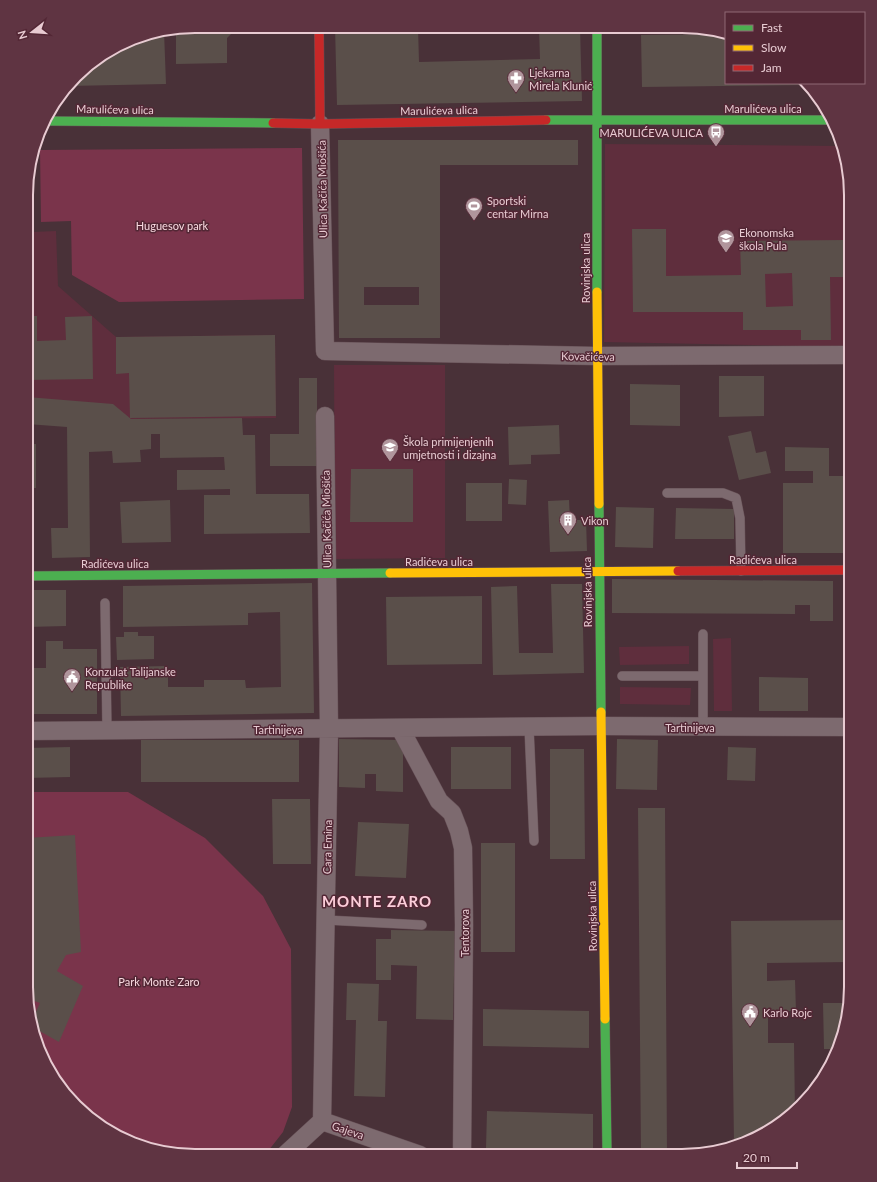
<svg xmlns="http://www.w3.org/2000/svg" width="877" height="1182" viewBox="0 0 877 1182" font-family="Lato,sans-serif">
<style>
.built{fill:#5f2e3d}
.green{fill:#7a344b}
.building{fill:#5a4f4a;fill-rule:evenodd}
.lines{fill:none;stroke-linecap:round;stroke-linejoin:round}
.lane-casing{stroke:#665056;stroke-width:10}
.street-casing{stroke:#665056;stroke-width:19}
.fast-casing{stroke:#665056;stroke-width:10}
.slow-casing{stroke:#665056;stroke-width:10}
.jam-casing{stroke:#665056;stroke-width:10}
.lane{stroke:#7d6a6f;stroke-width:9}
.street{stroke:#7d6a6f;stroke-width:18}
.fast{stroke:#4caf50;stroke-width:9}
.slow{stroke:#ffc107;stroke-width:9}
.jam{stroke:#c62828;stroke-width:9}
.labels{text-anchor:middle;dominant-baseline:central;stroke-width:3;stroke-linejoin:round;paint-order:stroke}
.poi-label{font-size:11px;fill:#e8cbd2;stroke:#532735;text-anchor:start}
.street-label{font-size:11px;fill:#e8cbd2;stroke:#532735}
.park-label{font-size:11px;fill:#f9d9e0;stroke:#532735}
.district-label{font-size:15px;font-weight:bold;letter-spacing:1px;fill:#fcceda;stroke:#532735}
.rim{fill:none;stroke:#e8cbd2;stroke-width:2}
</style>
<rect width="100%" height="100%" fill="#493138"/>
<path class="built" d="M605,144L839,146L843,163L851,347L604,342Z
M27,225L33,232L56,231L58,286L116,337L275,335L276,418L131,419L27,424Z
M334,365H445V558L335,559Z
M731,638L732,711H714L713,639Z
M689,646V664L620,665L619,647Z
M620,687L691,688L690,705L620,704Z"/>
<path class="green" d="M302,148L304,299L119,302L72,275L71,221L41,222L40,150Z
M26,792H128L205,838L263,896L291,949L292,1107L283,1132L265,1155H173L101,1127L68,1099L44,1062L26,987Z"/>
<path class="building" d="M195,26H239L227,38V63L176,64V29Z
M335,26L418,27L419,62L540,59L539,27H580L582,101L337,105Z
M164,31L166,84L69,86L84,68L141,35Z
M726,34V83H803L804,85L642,87L641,35Z
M338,140H578V165H440V338H339ZM364,287H419V305H364Z
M632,229H666V276L741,275L740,241L845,240V277H830L831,340H801V330H743V312H633ZM792,273L793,306L766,307L765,274Z
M27,316H37V341L66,340L65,317L92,316L93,379L27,380Z
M275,335L276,416L130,418L129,373L116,374V337Z
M719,376H764V416L719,417Z
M299,378H317V466H270V434H299Z
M630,384L680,385V426L630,425Z
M27,397L113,404L131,419L242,418L243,435H255L256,494H309L310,533L204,534V495H230V489L177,490V470H225L224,457L160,458V434H151V449L140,450L141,462L113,463L112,451L89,452L90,557L52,558L51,528H68L67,427L27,424Z
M559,425L560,454L531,455V464L509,465L508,427Z
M751,431L756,453L766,451L771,473L739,480L728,436Z
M27,444H36V488H27Z
M785,447L829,448V476H843V516H851V553H783V483H813V471H785Z
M351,469H413V522H350Z
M509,479L527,480L526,505L508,504Z
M466,483H502V521H466Z
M170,500L171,542L122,543L120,502Z
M569,500L570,520H586L587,551L550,552L548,501Z
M616,507L654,508L653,548L615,547Z
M676,508L734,509V539H675Z
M612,579L833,581V621H810V605H795V614L612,613Z
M312,583L314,713L121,716L120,667L168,666V687H204V680H245L246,688L281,687L280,612L248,613V625L123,627V586Z
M551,584H582L584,673L493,675L491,587L517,586L519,653H553Z
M27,590H66V626L27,627Z
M482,596V664L387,665L386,597Z
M124,632H138V636H154V659L117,660L116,637H124Z
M46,641H63V649H97V714H26L27,668H46Z
M759,677L808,678V711H759Z
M339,739L403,740V792L376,791V774H365V788L339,787Z
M617,739L658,740L657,790L616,789Z
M141,740H299V782H141Z
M70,747V777L26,778V748Z
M451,747H511V789H451Z
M728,747L756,748L755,781L727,780Z
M550,749H584L585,859H550Z
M272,799H310L311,864H273Z
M638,808H665L667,1156H641Z
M358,822L409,824L406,878L355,876Z
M75,835L81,952L66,955L57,971L83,986L59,1042L36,1029L33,1018L40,1003L29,999L26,987V838Z
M481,843H515V952H481Z
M851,920V962L767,963V981L795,980L796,1011H768V1043H794L795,1112L779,1124H770V1130L757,1138L734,1144L731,921Z
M391,930L455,931L453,1020L416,1019L417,966L391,965V980H376V939H391Z
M347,983L379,984L378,1021H387L385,1097L354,1096L356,1020H346Z
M823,1003H850L842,1041L838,1049H824Z
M483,1009L589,1011V1048L483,1046Z
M487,1111L593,1114V1150L486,1148Z"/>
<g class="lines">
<g class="lane-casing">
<path id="lane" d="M667,493H723L736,498L740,518L741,571
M105,603L107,730
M622,676H703
M529,727L534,841
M703,727V634
M326,920L422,925"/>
</g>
<g class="street-casing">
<path id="street" d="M320,124L325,351L597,356L851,355
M400,728L439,801L452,813L459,831L463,848L464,925L462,1155
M26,731L602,726L851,727
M322,1121L329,729L325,416
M322,1121L420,1155
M285,1155L322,1121"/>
</g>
<g class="fast-casing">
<path id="fast" d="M597,27V292
M546,120H833
M45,121L273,123
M599,504L601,712
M27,576L390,573
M605,1156L607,1151L605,1019"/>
</g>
<g class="slow-casing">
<path id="slow" d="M597,292L599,504
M390,573L678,571
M601,712L605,1019"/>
</g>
<g class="jam-casing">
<path id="jam" d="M319,26L320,124
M273,123L320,124L546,120
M678,571L851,570"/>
</g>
<use href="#lane" class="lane"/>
<use href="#street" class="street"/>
<use href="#fast" class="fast"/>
<use href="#slow" class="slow"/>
<use href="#jam" class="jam"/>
</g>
<defs>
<g id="pharmacy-pin" transform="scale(0.9)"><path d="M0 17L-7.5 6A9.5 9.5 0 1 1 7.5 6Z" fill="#b0959c" stroke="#532735"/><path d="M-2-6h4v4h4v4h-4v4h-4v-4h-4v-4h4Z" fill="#fff"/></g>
<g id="bus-pin" transform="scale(0.9)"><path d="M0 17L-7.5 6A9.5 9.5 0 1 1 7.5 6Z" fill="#b0959c" stroke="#532735"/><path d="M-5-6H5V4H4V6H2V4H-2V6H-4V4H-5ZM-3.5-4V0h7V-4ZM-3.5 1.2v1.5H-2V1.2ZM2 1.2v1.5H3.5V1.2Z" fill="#fff"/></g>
<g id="stadium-pin" transform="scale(0.9)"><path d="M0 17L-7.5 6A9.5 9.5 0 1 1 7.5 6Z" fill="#b0959c" stroke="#532735"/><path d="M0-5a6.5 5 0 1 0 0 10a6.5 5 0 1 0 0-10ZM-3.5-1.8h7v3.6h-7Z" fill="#fff"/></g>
<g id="school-pin" transform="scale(0.9)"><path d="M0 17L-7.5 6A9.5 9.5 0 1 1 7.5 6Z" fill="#b0959c" stroke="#532735"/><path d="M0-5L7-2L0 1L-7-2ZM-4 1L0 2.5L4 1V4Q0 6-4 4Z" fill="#fff"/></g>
<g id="building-pin" transform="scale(0.9)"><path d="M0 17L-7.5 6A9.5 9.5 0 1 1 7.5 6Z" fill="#b0959c" stroke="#532735"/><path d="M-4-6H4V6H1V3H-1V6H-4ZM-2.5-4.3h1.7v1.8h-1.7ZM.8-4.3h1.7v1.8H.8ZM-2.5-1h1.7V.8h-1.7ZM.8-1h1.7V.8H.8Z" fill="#fff"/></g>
<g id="civic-pin" transform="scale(0.9)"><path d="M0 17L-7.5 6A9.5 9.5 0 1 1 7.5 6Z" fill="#b0959c" stroke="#532735"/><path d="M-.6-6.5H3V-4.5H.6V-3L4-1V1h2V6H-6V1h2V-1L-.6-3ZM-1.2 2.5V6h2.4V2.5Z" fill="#fff"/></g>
</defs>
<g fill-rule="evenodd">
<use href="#pharmacy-pin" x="516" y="78"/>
<use href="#bus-pin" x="716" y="132"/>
<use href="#stadium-pin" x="474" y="206"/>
<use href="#school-pin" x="726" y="238"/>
<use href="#school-pin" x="390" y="447"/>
<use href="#building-pin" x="568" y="520"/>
<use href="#civic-pin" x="72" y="677"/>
<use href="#civic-pin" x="750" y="1012"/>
</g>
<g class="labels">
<g class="poi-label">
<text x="529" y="72">Ljekarna<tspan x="529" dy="13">Mirela Klunić</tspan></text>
<text x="703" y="132" text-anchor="end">MARULIĆEVA ULICA</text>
<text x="487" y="200">Sportski<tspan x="487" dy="13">centar Mirna</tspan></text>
<text x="739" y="232">Ekonomska<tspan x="739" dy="13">škola Pula</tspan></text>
<text x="403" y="441">Škola primijenjenih<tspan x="403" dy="13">umjetnosti i dizajna</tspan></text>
<text x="581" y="520">Vikon</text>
<text x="85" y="671">Konzulat Talijanske<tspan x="85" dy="13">Republike</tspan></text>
<text x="763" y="1012">Karlo Rojc</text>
</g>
<g class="street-label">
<text x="763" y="108">Marulićeva ulica</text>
<text transform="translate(115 109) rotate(1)">Marulićeva ulica</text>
<text transform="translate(439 110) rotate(-1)">Marulićeva ulica</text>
<text transform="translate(322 189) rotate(-91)">Ulica Kačića Miošića</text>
<text transform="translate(585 268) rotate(-90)">Rovinjska ulica</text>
<text transform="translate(588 356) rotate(1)">Kovačićeva</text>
<text transform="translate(326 519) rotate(-91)">Ulica Kačića Miošića</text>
<text x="763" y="559">Radićeva ulica</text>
<text x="439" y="561">Radićeva ulica</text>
<text x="115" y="563">Radićeva ulica</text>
<text transform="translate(587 592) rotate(-91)">Rovinjska ulica</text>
<text x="690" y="727">Tartinijeva</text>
<text x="278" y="729">Tartinijeva</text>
<text transform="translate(327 847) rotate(-89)">Cara Emina</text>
<text transform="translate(592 916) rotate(-91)">Rovinjska ulica</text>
<text transform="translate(464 933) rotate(-90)">Tentorova</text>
<text transform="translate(348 1130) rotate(19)">Gajeva</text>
</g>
<g class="park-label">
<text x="172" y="225">Huguesov park</text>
<text x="159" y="981">Park Monte Zaro</text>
</g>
<g class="district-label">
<text x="377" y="901">MONTE ZARO</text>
</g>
</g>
<path d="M0 0H877V1182H0ZM195 33H682A162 162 0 0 1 844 195V987A162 162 0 0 1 682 1149H195A162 162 0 0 1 33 987V195A162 162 0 0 1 195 33Z" fill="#5f3442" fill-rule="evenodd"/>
<path class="rim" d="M195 33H682A162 162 0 0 1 844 195V987A162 162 0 0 1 682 1149H195A162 162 0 0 1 33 987V195A162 162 0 0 1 195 33Z"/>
<rect x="725" y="12" width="140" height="72" fill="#532735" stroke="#8f6974"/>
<rect x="733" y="25" width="20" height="6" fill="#4caf50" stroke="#8f6974"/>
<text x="761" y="32" font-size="12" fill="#e8cbd2">Fast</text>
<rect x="733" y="45" width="20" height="6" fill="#ffc107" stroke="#8f6974"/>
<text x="761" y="52" font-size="12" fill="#e8cbd2">Slow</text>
<rect x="733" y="65" width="20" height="6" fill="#c62828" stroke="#8f6974"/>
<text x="761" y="72" font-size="12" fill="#e8cbd2">Jam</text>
<g transform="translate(32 32) rotate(253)" stroke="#532735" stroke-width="3" paint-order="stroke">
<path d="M0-3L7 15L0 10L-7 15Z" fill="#e8cbd2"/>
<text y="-6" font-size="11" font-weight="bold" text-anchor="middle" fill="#e8cbd2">N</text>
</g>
<path d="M737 1162v6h60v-6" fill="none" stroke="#e8cbd2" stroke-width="2"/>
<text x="743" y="1162" font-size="12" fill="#e8cbd2" stroke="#532735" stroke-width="3" paint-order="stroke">20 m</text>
</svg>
